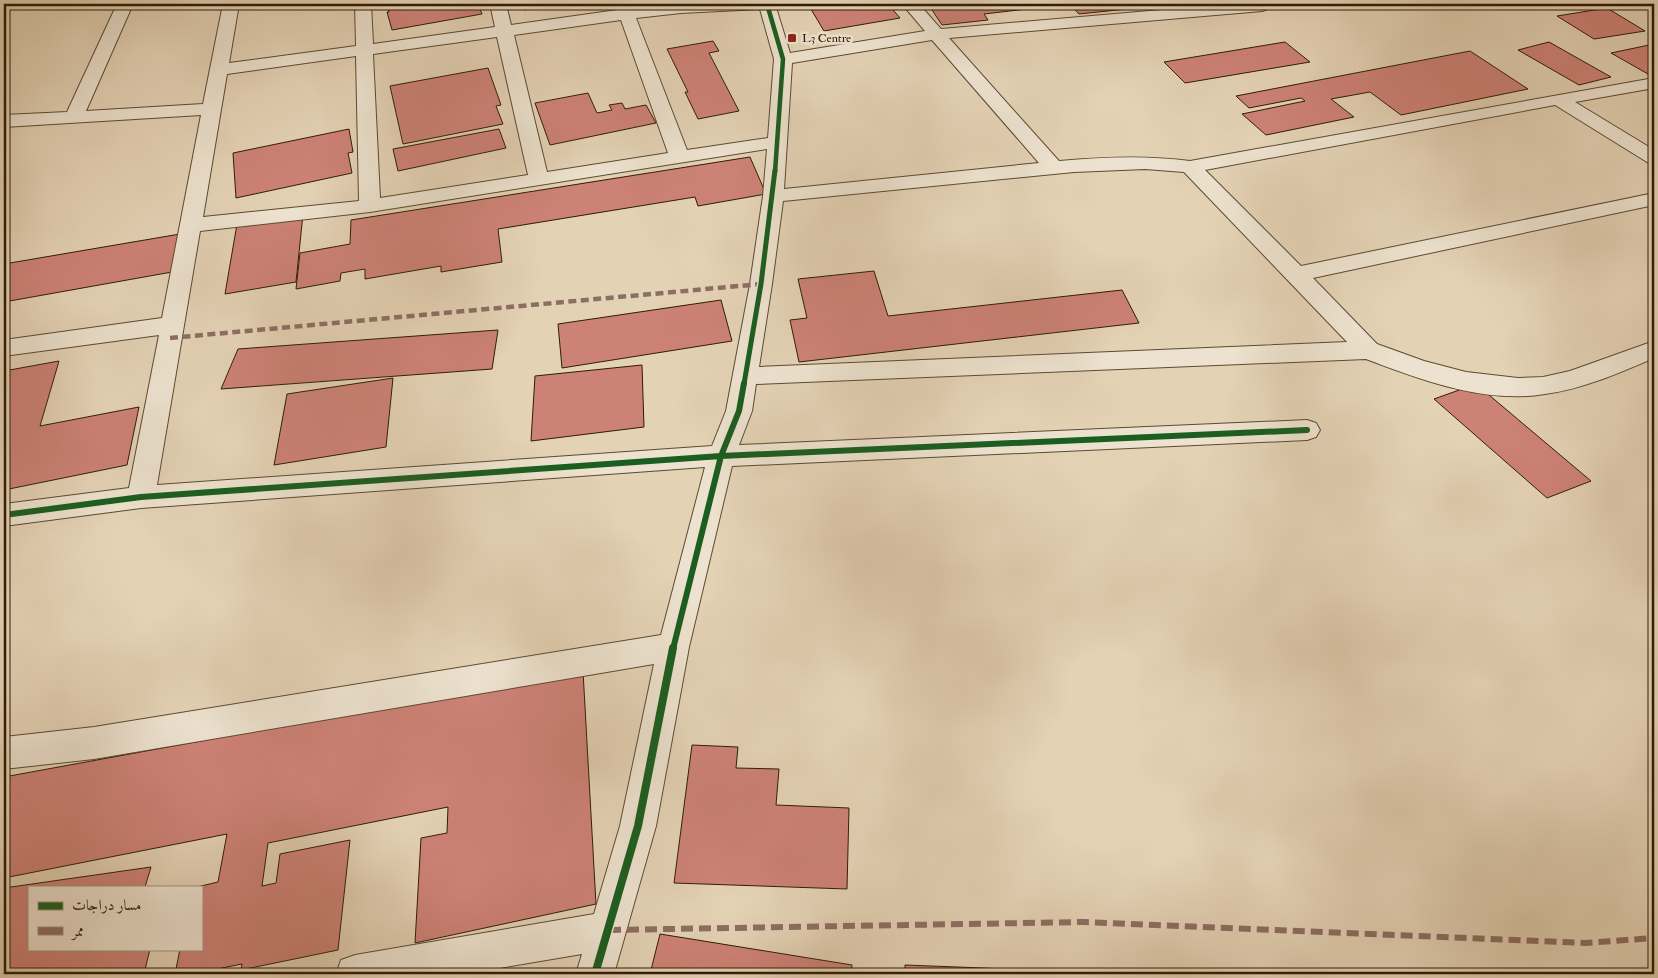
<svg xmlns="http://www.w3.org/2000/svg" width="1658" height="978" viewBox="0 0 1658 978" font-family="'IM FELL Double Pica',Amiri,serif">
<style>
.building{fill:#cd8276;stroke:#2e1c07}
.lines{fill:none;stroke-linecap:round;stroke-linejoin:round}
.street-casing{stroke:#5c4a32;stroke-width:2}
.street{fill:#ede2cf;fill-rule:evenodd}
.quiet-far1{stroke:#8d6e63;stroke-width:4.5;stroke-dasharray:8 4.5;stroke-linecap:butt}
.quiet{stroke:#8d6e63;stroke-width:6;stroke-dasharray:12 6;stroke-linecap:butt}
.cycleway-far3-casing{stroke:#ede2cf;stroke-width:6}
.cycleway-far2-casing{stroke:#ede2cf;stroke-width:8}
.cycleway-far1-casing{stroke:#ede2cf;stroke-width:9}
.cycleway-casing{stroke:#ede2cf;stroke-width:11}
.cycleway-far3{stroke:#1b5e20;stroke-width:4.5}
.cycleway-far2{stroke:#1b5e20;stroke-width:5}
.cycleway-far1{stroke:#1b5e20;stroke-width:6}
.cycleway{stroke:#1b5e20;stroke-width:8}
.poi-dot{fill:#8f2418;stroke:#ede2cf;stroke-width:2}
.labels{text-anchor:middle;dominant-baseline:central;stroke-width:5;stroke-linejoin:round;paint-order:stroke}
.far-poi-label{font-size:12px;fill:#2e1c07;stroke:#ede2cf;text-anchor:start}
</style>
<rect width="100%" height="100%" fill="#e4d2b5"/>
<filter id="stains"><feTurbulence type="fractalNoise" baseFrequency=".004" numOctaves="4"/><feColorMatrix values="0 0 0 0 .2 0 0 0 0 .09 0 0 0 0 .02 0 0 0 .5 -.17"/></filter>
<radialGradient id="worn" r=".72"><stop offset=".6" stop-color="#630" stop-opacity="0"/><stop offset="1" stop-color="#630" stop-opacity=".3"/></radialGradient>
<path class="building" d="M387,4H478L482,14L392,30L387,12H389Z
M521,4H556L524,10Z
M808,4H888L900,18L824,31Z
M928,4H1122L1127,9L1079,14L1070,4L984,14L988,20L942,25Z
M1607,8L1645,31L1594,39L1557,16Z
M713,41L719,51L709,53L739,111L698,119L685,92H688L667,49Z
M1285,42L1310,62L1185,83L1164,62Z
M1549,42L1611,77L1579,85L1518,50Z
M1654,44V73L1648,74L1611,53Z
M1470,51L1528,89L1401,115L1370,92L1331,99L1354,117L1266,135L1242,114L1305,101L1301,98L1249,108L1236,96Z
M488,68L501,105L496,106L503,124L403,144L390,86Z
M588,93L597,113L612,110L609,105L622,103L625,109L646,105L656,123L550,145L535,103Z
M349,129L353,152L348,153L352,173L236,198L233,153Z
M499,129L506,148L398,171L393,149Z
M750,157L766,194L698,206L695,197L498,229L502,262L441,272V266L365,279V269L341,273L340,281L296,289L300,253L350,244L351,220Z
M303,214L296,282L225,294L237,224Z
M180,234L172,272L4,302V264Z
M874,271L888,316L1122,290L1139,323L799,362L790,320L807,318L798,279Z
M721,300L732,341L562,368L558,324Z
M498,330L492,369L221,389L238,349Z
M59,361L40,426L139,407L127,465L4,490V371Z
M642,365L644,427L531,441L535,376Z
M393,378L386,447L274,465L287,394Z
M1476,384L1591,481L1547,498L1434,399Z
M583,671L596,904L415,943L421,838L447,833L448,807L268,843L262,886L276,883L280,854L350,840L338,950L241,970L242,964L192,974H175L180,949H201V887H197L218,882L227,834L4,878V777Z
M692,745L738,747L736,768L779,769L776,805L849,808L847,889L674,883Z
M151,867L145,887H29V949H150L144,974H4V888Z
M660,934L852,965L851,974H650Z
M905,965L1138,974H905Z"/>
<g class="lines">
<g class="street-casing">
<path id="street" d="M117,4H133L86,111L203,104L223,4H239L229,63L356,46L355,4H371L373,44L495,27L490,4H506L511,25L617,10L615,4H631L633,8L675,4H775L790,53L925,31L902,4H919L941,29L1231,4H1269L1270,6L1268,9L1262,11L949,38L1059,161C1103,157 1146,155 1190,161L1654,78V88L1575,102L1654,150V164L1647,162L1555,105L1205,170L1301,266L1654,193V205L1313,278L1377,344L1424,361L1466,372L1518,378L1543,377L1570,371L1654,341V358C1619,373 1583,389 1545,394C1485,404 1421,380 1366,359L756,384L752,411L739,445L1307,420L1316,423L1320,430L1316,437L1307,440L732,466L689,647L656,826L614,974H576L582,954L464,974H336L341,960L355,955L594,914L620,826L654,664L94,759L4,769V737L94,727L661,635L705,467L141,508L4,526V504L129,488L159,335L4,356V340L162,318L201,115L4,127V115L67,112ZM760,9L774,59L768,138L687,150L636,18L681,13ZM621,20L668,153L547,172L514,35ZM497,37L528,175L380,198L373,54ZM932,40L1039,163L784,189L792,63ZM356,56L359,201L203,217L227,74ZM767,149L763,196L750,284L726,411L712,446L157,485L200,231L370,212ZM1145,169L1184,172L1347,342L759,367L772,284L783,201L1074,172Z"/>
</g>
<use href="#street" class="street"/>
<path class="quiet-far1" d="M170,338L761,284"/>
<path class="quiet" d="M609,930L1084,922L1585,943L1654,938"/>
<g class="cycleway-far3-casing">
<path id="cycleway-far3" d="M767,4L783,59L775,172"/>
</g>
<g class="cycleway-far2-casing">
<path id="cycleway-far2" d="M744,384L761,284L775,170"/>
</g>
<g class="cycleway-far1-casing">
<path id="cycleway-far1" d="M4,515L141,497L721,456L1307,430
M673,649L721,456L739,411L744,383"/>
</g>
<g class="cycleway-casing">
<path id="cycleway" d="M595,974L638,826L673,648"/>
</g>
<use href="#cycleway-far3" class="cycleway-far3"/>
<use href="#cycleway-far2" class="cycleway-far2"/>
<use href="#cycleway-far1" class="cycleway-far1"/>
<use href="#cycleway" class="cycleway"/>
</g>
<rect class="poi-dot" x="787" y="33" width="10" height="10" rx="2.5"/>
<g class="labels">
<g class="far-poi-label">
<text x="802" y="38">L3 Centre</text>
</g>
</g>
<rect width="1658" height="978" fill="none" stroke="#e4d2b5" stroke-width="20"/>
<rect x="5" y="5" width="1648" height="968" fill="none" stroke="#2e1c07" stroke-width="2.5"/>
<rect x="10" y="10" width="1638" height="958" fill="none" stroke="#2e1c07"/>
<rect x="28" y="886" width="175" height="65" fill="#ede2cf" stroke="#a1937f"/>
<rect x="38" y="902" width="25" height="8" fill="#1b5e20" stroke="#a1937f"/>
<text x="72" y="910" font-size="15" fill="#2e1c07">مسار دراجات</text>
<rect x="38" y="927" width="25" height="8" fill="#8d6e63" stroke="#a1937f"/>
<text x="72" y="936" font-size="15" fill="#2e1c07">ممر</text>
<rect width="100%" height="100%" filter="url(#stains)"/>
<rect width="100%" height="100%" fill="url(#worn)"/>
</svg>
